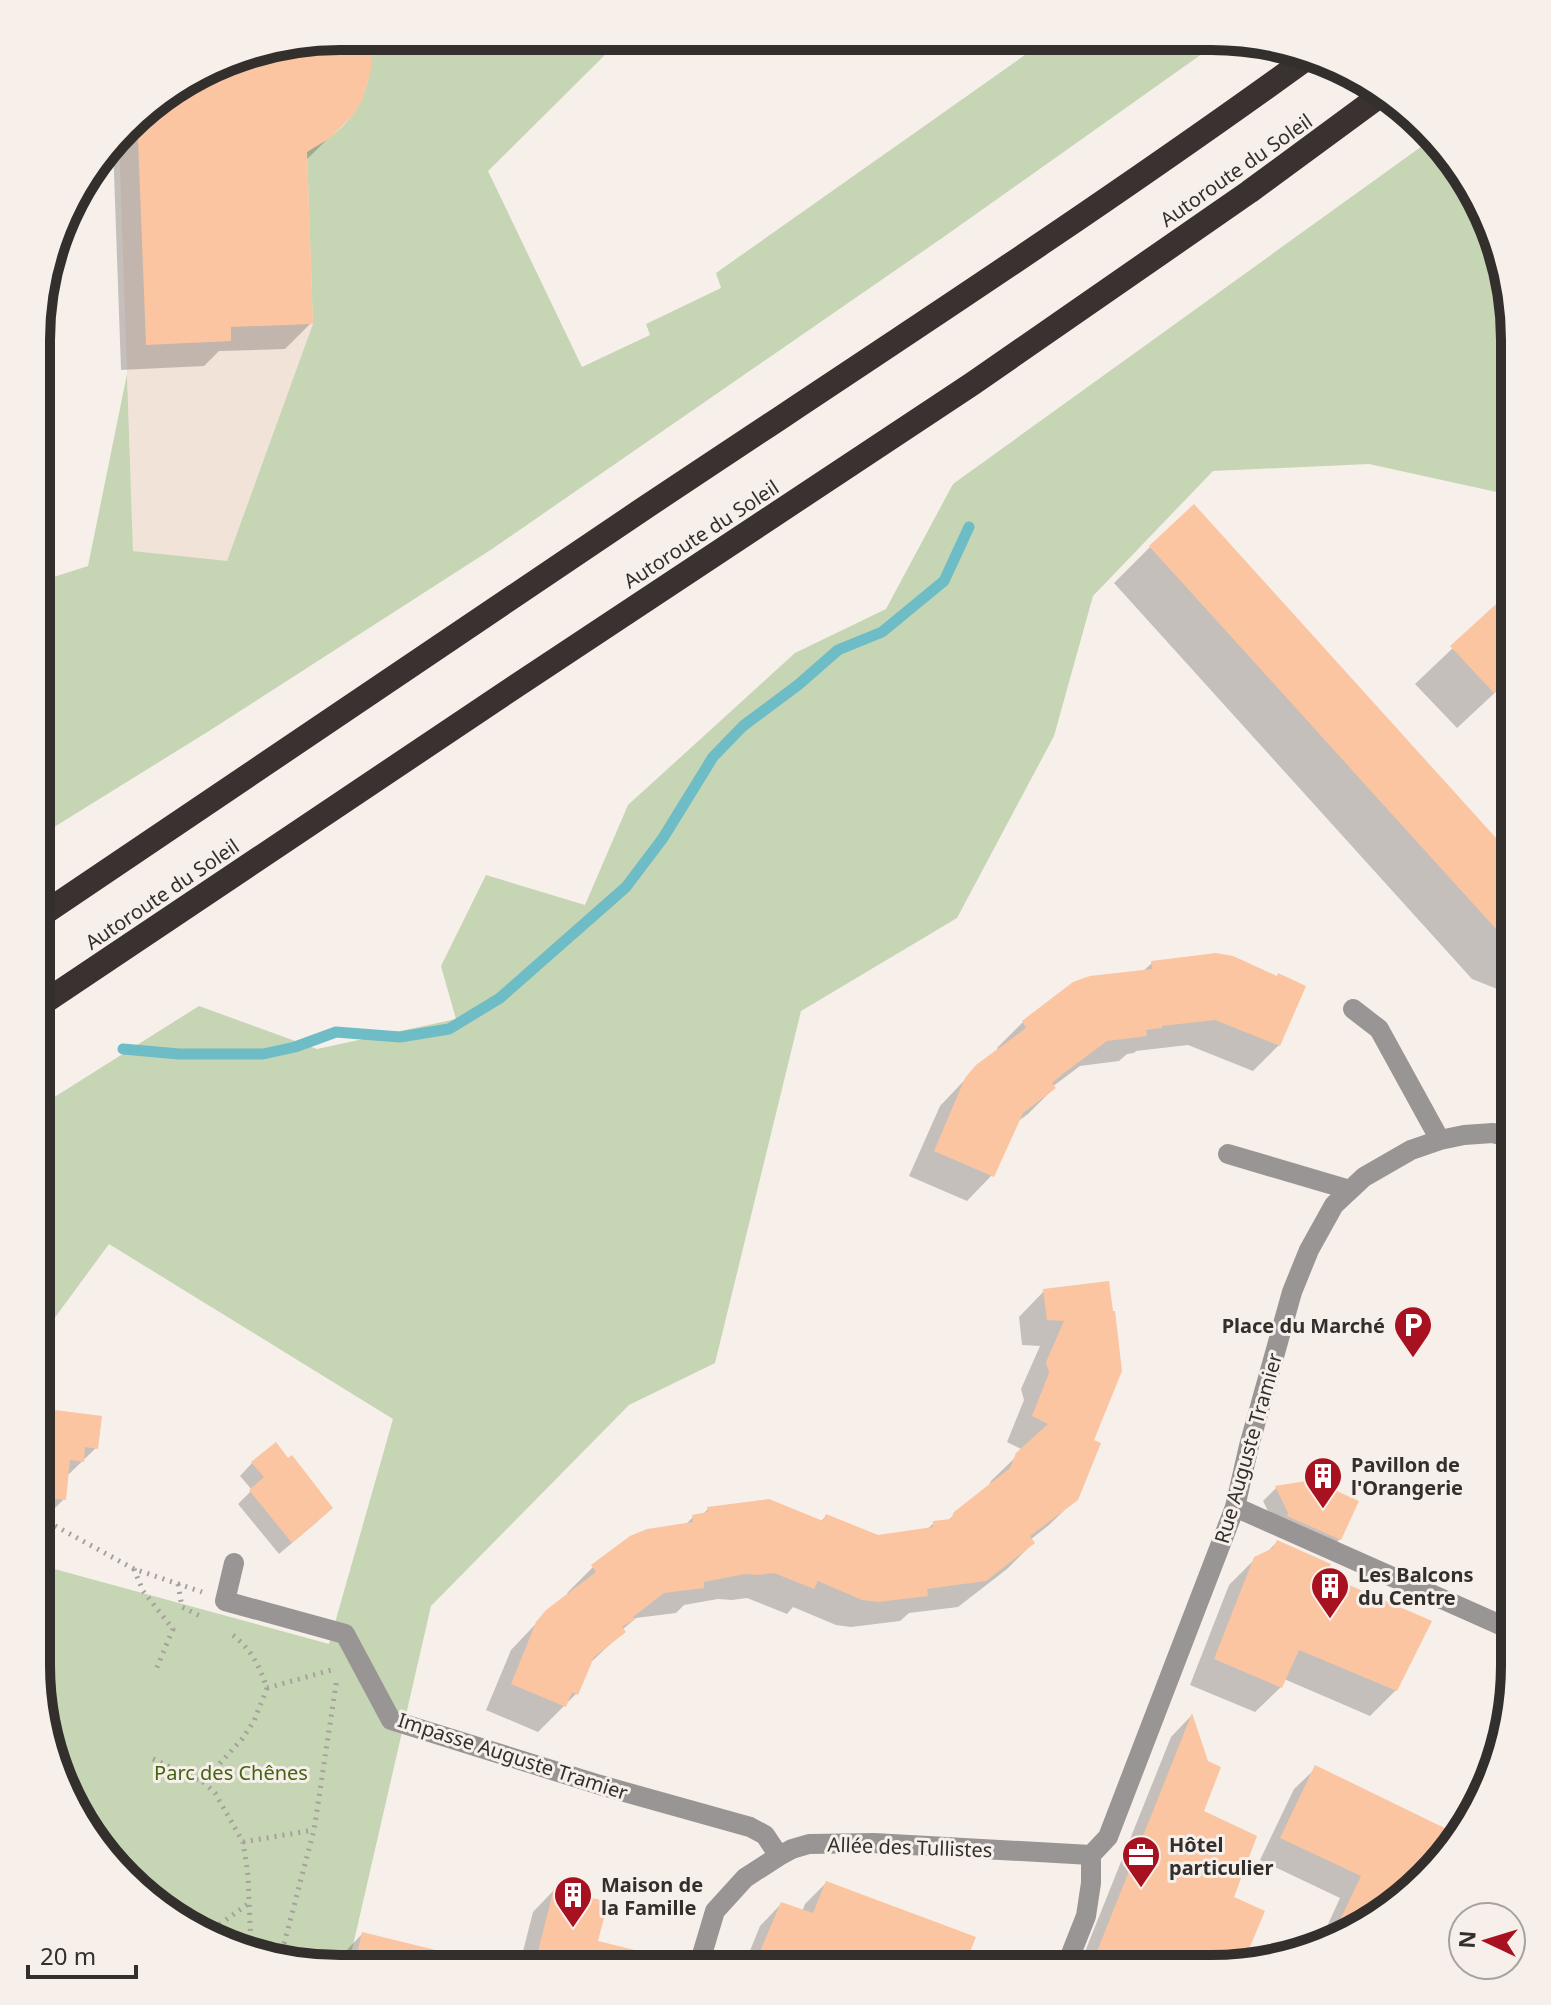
<svg xmlns="http://www.w3.org/2000/svg" width="1551" height="2005" viewBox="0 0 1551 2005" font-family="'Noto Sans',sans-serif">
<style>
.built{fill:#f2e3d9}
.green{fill:#c6d5b4}
.shadow{fill:#0003}
.lines{fill:none;stroke-linecap:round;stroke-linejoin:round}
.stream{stroke:#6ebcc6;stroke-width:11}
.building{fill:#fac5a0}
.path{stroke:#a7a19d;stroke-width:5;stroke-dasharray:2 6;stroke-linecap:butt}
.minor{stroke:#999594;stroke-width:20}
.highway{stroke:#3a3231;stroke-width:24}
.labels{text-anchor:middle;dominant-baseline:central;stroke-width:6;stroke-linejoin:round;paint-order:stroke}
.street-label{font-size:20px;fill:#322f2d;stroke:#f7efea}
.poi-label{font-size:20px;font-weight:bold;fill:#322f2d;stroke:#f7efea;text-anchor:start}
.park-label{font-size:20px;fill:#466314;stroke:#f7efea}
.rim{fill:none;stroke:#322f2d;stroke-width:10}
</style>
<rect width="100%" height="100%" fill="#f7efea"/>
<path class="built" d="M340,36L575,37L227,562L133,551L119,137L140,111L242,52Z"/>
<path class="green" d="M370,36L623,37L488,171L582,367L650,335L646,324L721,288L716,273L1049,38L1223,39L945,236L492,549L209,731L38,837V582L88,566L127,374L133,551L227,561L313,324L307,150C356,129 376,87 370,36Z
M1436,136L1483,205L1515,340V496L1369,464L1213,471L1093,596L1054,736L957,918L801,1011L715,1363L629,1405L431,1606L348,1967L301,1966L171,1917L111,1865L68,1800L36,1665V1564L329,1644L393,1419L109,1244L37,1342V1108L199,1006L317,1049L456,1019L441,966L486,875L585,905L628,805L795,653L886,609L953,484Z"/>
<path class="shadow" d="M340,36L341,126L306,160L311,323L285,349L219,351L204,366L121,370L113,145L140,111L242,52Z
M1150,547L1515,862V996L1472,979L1114,583Z
M1515,589V674L1457,728L1415,684Z
M1152,963L1279,1045L1253,1071L1188,1045L1136,1051L1134,1053L1127,1054L1119,1061L1080,1066L1052,1087L1054,1088L1028,1114L1017,1122L992,1175L967,1201L909,1176L940,1106L977,1067L999,1051L997,1048L1023,1022L1142,972Z
M1107,1283L1091,1441L1076,1499L1049,1525L1030,1540L1033,1543L1007,1569L958,1607L909,1613L900,1621L851,1627L836,1625L793,1607L787,1614L747,1598L732,1600L718,1599L684,1605L676,1613L636,1618L622,1630L623,1632L588,1665L576,1694L538,1732L486,1710L511,1650L548,1611L569,1595L567,1593L593,1567L684,1526L693,1517L702,1515L708,1509L820,1522L826,1516L878,1537L926,1530L934,1523L947,1521L988,1487L991,1481L1023,1450L1007,1442L1024,1400L1021,1389L1040,1346L1022,1345L1019,1317L1044,1291Z
M39,1410L96,1448L69,1474H67L64,1499L51,1512L36,1510V1413Z
M252,1463L318,1521L279,1554L238,1504L252,1490L240,1476Z
M1312,1482L1340,1539L1327,1552L1276,1527L1263,1501L1276,1488Z
M1277,1542L1323,1576L1396,1690L1370,1716L1284,1679L1281,1687L1255,1712L1190,1685L1229,1585L1255,1559L1265,1554Z
M1191,1716L1202,1812L1232,1898L1242,1961H1244L1211,1969H1078L1171,1737Z
M1316,1768L1456,1836L1450,1850L1412,1893L1346,1937L1319,1944L1340,1898L1260,1860L1294,1789Z
M826,1883L964,1961L984,1968H743L760,1926L781,1904L802,1912L805,1904Z
M554,1890L596,1942L676,1962L675,1967H519L533,1912Z
M362,1934L495,1967H341L344,1953Z"/>
<g class="lines">
<path class="stream" d="M123,1049L179,1054H263L295,1047L336,1032L400,1037L449,1029L500,998L626,887L663,838L713,757L743,726L798,685L838,650L882,632L944,581L969,527"/>
</g>
<path class="building" d="M340,36H370L372,55L371,70L362,101L353,115L330,138L307,152L313,324L231,327V341L146,345L137,114L242,52Z
M1194,504L1515,859V950L1149,546Z
M1515,587V674L1494,693L1450,646Z
M1216,953L1233,956L1277,976L1278,973L1306,986L1280,1046L1215,1020L1162,1026V1028L1146,1030L1147,1036L1107,1041L1064,1073L1052,1083L1056,1088L1023,1113L994,1177L934,1151L965,1078L976,1065L1026,1028L1022,1021L1073,982L1090,976L1152,969L1151,961Z
M1109,1281L1113,1311H1115L1122,1371L1094,1440L1101,1443L1078,1500L1030,1536L1035,1543L986,1581L927,1589L928,1596L878,1602L862,1600L818,1581L814,1589L774,1573L759,1575L745,1574L704,1582V1588L664,1593L633,1617L635,1619L622,1627L626,1632L594,1657L578,1695L572,1692L566,1707L511,1684L536,1622L546,1610L596,1572L591,1565L630,1536L647,1529L693,1522L692,1515L708,1512L707,1507L769,1499L823,1521L826,1514L878,1535L933,1527V1521L951,1519L954,1512L1010,1468L1016,1453L1048,1424L1032,1416L1049,1373L1046,1362L1064,1321L1047,1320L1043,1289Z
M39,1408L102,1416L98,1449L85,1447L84,1462L70,1460L66,1500L36,1497V1425Z
M276,1442L288,1458L292,1455L333,1508L292,1543L249,1490L264,1477L251,1462Z
M1312,1480L1359,1501L1341,1540L1287,1516L1288,1513L1275,1486Z
M1277,1540L1331,1564L1326,1575L1432,1621L1397,1691L1299,1650L1282,1688L1214,1659L1254,1557L1273,1548Z
M1192,1713L1208,1761L1221,1767L1204,1811L1257,1836L1234,1897L1265,1911L1244,1961L1211,1969H1090Z
M1315,1765L1461,1836L1412,1893L1346,1937L1330,1941L1361,1876L1280,1838Z
M826,1881L976,1937L963,1968H853L832,1960L829,1968H753L781,1902L813,1913Z
M554,1888L608,1902L598,1941L663,1957L662,1967H534Z
M362,1932L460,1956L458,1967H354Z"/>
<g class="lines">
<path class="path" d="M48,1522L134,1569L202,1592
M134,1569L143,1591L173,1629L155,1672
M178,1584L182,1607L200,1616
M267,1688L335,1669
M153,1759L203,1782L242,1739L254,1721L267,1688C259,1665 250,1647 230,1633
M203,1782L215,1793L243,1842L248,1875L251,1948
M1479,1794L1482,1796
M243,1842L314,1830
M213,1929L248,1904
M280,1959L314,1830L337,1678"/>
<path class="minor" d="M1353,1009L1379,1029L1440,1140
M1228,1154L1350,1190
M1235,1507L1514,1631
M234,1563L225,1601L345,1634L391,1720L600,1785L750,1827L765,1835L779,1856
M698,1968L715,1911L745,1878L779,1856L792,1849L809,1844L874,1843L1091,1855
M1065,1969L1086,1916L1091,1883V1855L1108,1837L1235,1507L1249,1446L1292,1292L1309,1250L1334,1205L1364,1177L1411,1150L1440,1140L1464,1135L1493,1133L1515,1139"/>
<path class="highway" d="M37,918C239,782 440,644 643,509C865,361 1089,216 1306,59
M37,1007L516,686L972,384L1249,192L1385,92"/>
</g>
<defs>
<g id="parking-pin" transform="scale(2)"><path d="M0 17L-7.5 6A9.5 9.5 0 1 1 7.5 6Z" fill="#a81120" stroke="#f7efea"/><path d="M-3.5-5.5H1a3.5 3.5 0 0 1 0 7H-1V5.5H-3.5ZM-1-3.4V-.6H.8a1.4 1.4 0 0 0 0-2.8Z" fill="#fff"/></g>
<g id="building-pin" transform="scale(2)"><path d="M0 17L-7.5 6A9.5 9.5 0 1 1 7.5 6Z" fill="#a81120" stroke="#f7efea"/><path d="M-4-6H4V6H1V3H-1V6H-4ZM-2.5-4.3h1.7v1.8h-1.7ZM.8-4.3h1.7v1.8H.8ZM-2.5-1h1.7V.8h-1.7ZM.8-1h1.7V.8H.8Z" fill="#fff"/></g>
<g id="office-pin" transform="scale(2)"><path d="M0 17L-7.5 6A9.5 9.5 0 1 1 7.5 6Z" fill="#a81120" stroke="#f7efea"/><path d="M-6-3h4V-5.5h4V-3h4V5H-6ZM-1-4.5V-3h2v-1.5ZM-6 0V1H6V0Z" fill="#fff"/></g>
</defs>
<g fill-rule="evenodd">
<use href="#parking-pin" x="1413" y="1325"/>
<use href="#building-pin" x="1323" y="1476"/>
<use href="#building-pin" x="1330" y="1586"/>
<use href="#office-pin" x="1141" y="1855"/>
<use href="#building-pin" x="573" y="1895"/>
</g>
<g class="labels">
<g class="street-label">
<text transform="translate(1236 170) rotate(-35)">Autoroute du Soleil</text>
<text transform="translate(701 534) rotate(-33)">Autoroute du Soleil</text>
<text transform="translate(162 894) rotate(-34)">Autoroute du Soleil</text>
<text transform="translate(1248 1448) rotate(-74)">Rue Auguste Tramier</text>
<text transform="translate(513 1756) rotate(18)">Impasse Auguste Tramier</text>
<text transform="translate(910 1847) rotate(2)">Allée des Tullistes</text>
</g>
<g class="poi-label">
<text x="1385" y="1325" text-anchor="end">Place du Marché</text>
<text x="1351" y="1464">Pavillon de<tspan x="1351" dy="23">l'Orangerie</tspan></text>
<text x="1358" y="1574">Les Balcons<tspan x="1358" dy="23">du Centre</tspan></text>
<text x="1169" y="1844">Hôtel<tspan x="1169" dy="23">particulier</tspan></text>
<text x="601" y="1884">Maison de<tspan x="601" dy="23">la Famille</tspan></text>
</g>
<g class="park-label">
<text x="231" y="1772">Parc des Chênes</text>
</g>
</g>
<path d="M0 0H1551V2005H0ZM340 50H1211A290 290 0 0 1 1501 340V1665A290 290 0 0 1 1211 1955H340A290 290 0 0 1 50 1665V340A290 290 0 0 1 340 50Z" fill="#f7efea" fill-rule="evenodd"/>
<path class="rim" d="M340 50H1211A290 290 0 0 1 1501 340V1665A290 290 0 0 1 1211 1955H340A290 290 0 0 1 50 1665V340A290 290 0 0 1 340 50Z"/>
<g transform="translate(1487 1941) rotate(274)"><circle r="38" fill="#f7efea" stroke="#a8a29e" stroke-width="2"/>
<path d="M0-6L14 30L0 20L-14 30Z" fill="#a81120"/>
<text y="-12" font-size="22" font-weight="bold" text-anchor="middle" fill="#322f2d">N</text>
</g>
<path d="M28 1965v12h108v-12" fill="none" stroke="#322f2d" stroke-width="4"/>
<text x="40" y="1965" font-size="24" fill="#322f2d" stroke="#f7efea" stroke-width="6" paint-order="stroke">20 m</text>
</svg>
